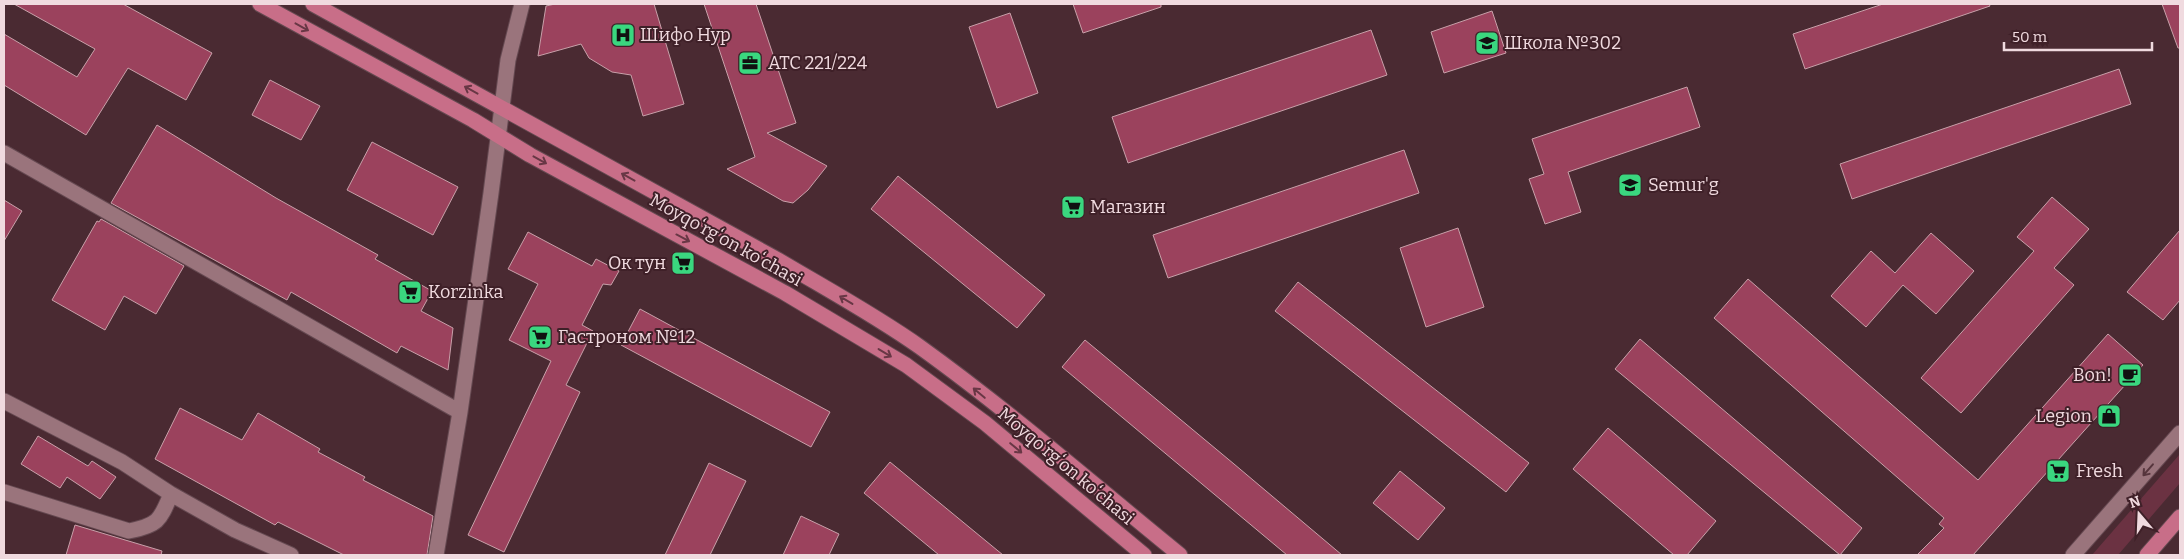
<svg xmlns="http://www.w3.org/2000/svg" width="2184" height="559" viewBox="0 0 2184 559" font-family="Bitter,serif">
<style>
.green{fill:#6b3242}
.building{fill:#9b425d;stroke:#c8a0a9}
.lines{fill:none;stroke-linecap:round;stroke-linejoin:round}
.minor-casing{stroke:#654951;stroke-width:17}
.major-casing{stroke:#654951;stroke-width:17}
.minor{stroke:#9a747c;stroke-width:15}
.major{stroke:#c86e88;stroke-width:15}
.oneway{stroke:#683745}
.oneway2{stroke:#56353d}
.labels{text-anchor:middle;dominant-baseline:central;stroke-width:4;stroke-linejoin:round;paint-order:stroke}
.poi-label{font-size:18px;fill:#f0dadf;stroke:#3f2028;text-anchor:start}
.street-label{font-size:18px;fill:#f0dadf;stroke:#3f2028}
</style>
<rect width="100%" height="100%" fill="#4a2a32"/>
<path class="green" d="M2180,454V483L2118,555H2092Z"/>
<path class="building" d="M14,4H123L212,53L186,100L128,68L86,135L4,85V34L77,77L95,49Z
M555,4H654L684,104L643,116L631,75L612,72L589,58L581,44L538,56L546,6Z
M704,4H756L796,123L767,133L827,166L808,190L793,203L783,201L727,169L755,157Z
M1073,4H1161V7L1083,33Z
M1883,4H1989L1990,6L1805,69L1793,34Z
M2162,4H2180V48H2178Z
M1492,11L1506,53L1444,73L1431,32Z
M1010,13L1038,93L997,108L969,27Z
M1371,30L1387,75L1128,163L1112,117Z
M2119,69L2131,104L1852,199L1840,164Z
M270,80L320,106L301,140L252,115Z
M1687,87L1700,127L1568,172L1581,212L1545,224L1529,179L1544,174L1532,139Z
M157,125L276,198L378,255L375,259L432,291L421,311L453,328L448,370L401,346L397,353L291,292L287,300L111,203Z
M372,142L458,187L433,235L347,190Z
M1404,150L1419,193L1168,278L1153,235Z
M898,176L1045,295L1017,328L871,209Z
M2052,197L2089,229L2054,268L2074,285L1961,413L1921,378L2034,251L2017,237Z
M4,200L22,211L4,241Z
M101,219L184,266L156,314L124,296L105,330L52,300L97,221L99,222Z
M1458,228L1484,307L1426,327L1400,248Z
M2180,230V300L2163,320L2127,292Z
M528,232L592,266L596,259L619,271L611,285L603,284L582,325L593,331L566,385L580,392L504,552L468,535L551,361L509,340L538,284L508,269Z
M1931,233L1974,271L1936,314L1903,285L1866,327L1831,296L1871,251L1895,273Z
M1748,279L1978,480L2108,334L2143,365L1973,555H1917L1944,528L1939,524L1944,518L1714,318Z
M1298,282L1529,463L1506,492L1275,311Z
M640,309L830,412L811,447L621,345Z
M1640,339L1862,528L1840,555L1615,369Z
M1085,340L1234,464L1342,555H1287L1062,367Z
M180,408L242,440L258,413L320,449L318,452L365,477L363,480L433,516L427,555H344L278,522L275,525L155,459Z
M1608,428L1716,521L1687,555H1674L1573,469Z
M38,436L88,466L92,461L116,477L100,499L67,477L60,488L21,464Z
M890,462L1003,555H939L864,493Z
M709,463L746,481L710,555H665Z
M1400,471L1445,508L1418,540L1373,503Z
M801,516L839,534L829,555H783Z
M75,525L162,551L161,555H66Z"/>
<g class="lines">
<g class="minor-casing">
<path id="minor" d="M4,153L460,412
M4,401L122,462L171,494L235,530L291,555
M4,492L129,531C159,525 160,520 171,494
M436,555L460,412L491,193L508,60L522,4
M2073,555L2180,433"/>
</g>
<g class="major-casing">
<path id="major" d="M260,4L473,120L530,155L785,293L906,365L985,423L1144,555
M313,4L778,260C825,288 875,315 920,347C1009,411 1095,486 1180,555
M2147,555L2180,517"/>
</g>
<use href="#minor" class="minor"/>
<use href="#major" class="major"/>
</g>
<defs><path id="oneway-shaft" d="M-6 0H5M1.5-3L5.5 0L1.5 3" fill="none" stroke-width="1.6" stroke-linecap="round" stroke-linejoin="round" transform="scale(1.25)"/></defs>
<g class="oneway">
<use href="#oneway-shaft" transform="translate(302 27) rotate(29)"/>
<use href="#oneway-shaft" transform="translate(471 90) rotate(-151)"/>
<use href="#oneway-shaft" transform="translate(540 160) rotate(29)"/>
<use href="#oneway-shaft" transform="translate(628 177) rotate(-151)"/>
<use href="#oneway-shaft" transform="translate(683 238) rotate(28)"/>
<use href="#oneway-shaft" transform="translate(846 300) rotate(-149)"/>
<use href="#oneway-shaft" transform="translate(885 353) rotate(31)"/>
<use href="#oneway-shaft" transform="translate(979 393) rotate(-140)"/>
<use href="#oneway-shaft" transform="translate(1016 448) rotate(40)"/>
</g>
<use class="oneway2" href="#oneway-shaft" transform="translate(2148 470) rotate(131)"/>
<defs>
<g id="hospital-square" transform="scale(1.25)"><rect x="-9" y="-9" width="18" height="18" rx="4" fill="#3ad77f" stroke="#3f2028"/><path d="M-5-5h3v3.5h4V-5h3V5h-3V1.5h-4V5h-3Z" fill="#111"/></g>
<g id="school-square" transform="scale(1.25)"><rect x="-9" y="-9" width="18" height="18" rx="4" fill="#3ad77f" stroke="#3f2028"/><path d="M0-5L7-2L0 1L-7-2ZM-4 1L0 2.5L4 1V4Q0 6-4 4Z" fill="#111"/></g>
<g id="office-square" transform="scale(1.25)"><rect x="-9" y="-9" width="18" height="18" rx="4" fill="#3ad77f" stroke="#3f2028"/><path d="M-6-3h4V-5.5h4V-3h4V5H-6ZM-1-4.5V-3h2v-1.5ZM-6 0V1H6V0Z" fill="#111"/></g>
<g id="supermarket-square" transform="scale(1.25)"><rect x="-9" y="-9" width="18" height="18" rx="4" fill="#3ad77f" stroke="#3f2028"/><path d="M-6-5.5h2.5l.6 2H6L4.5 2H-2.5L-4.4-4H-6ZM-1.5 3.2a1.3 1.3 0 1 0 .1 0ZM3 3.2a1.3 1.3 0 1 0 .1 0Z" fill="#111"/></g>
<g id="cafe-square" transform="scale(1.25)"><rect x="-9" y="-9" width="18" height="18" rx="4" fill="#3ad77f" stroke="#3f2028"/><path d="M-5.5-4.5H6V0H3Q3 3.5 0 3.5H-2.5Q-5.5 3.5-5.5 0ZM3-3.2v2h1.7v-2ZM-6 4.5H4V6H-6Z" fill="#111"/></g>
<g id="shop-square" transform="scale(1.25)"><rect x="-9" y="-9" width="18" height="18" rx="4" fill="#3ad77f" stroke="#3f2028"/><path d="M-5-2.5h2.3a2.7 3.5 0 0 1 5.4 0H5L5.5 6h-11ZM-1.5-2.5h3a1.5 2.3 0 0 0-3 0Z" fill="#111"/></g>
</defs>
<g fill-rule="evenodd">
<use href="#hospital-square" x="623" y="35"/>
<use href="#school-square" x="1487" y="43"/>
<use href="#office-square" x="750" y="63"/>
<use href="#school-square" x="1630" y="185"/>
<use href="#supermarket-square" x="1073" y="207"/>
<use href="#supermarket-square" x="683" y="263"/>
<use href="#supermarket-square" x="410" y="292"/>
<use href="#supermarket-square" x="540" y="337"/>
<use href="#cafe-square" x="2130" y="375"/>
<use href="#shop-square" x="2109" y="416"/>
<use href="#supermarket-square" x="2058" y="471"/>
</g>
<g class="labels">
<g class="poi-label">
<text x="640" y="35">Шифо Нур</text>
<text x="1504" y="43">Школа №302</text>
<text x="768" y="63">АТС 221/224</text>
<text x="1648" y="185">Semur'g</text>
<text x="1090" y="207">Магазин</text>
<text x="666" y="263" text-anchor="end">Ок тун</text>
<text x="428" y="292">Korzinka</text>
<text x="558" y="337">Гастроном №12</text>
<text x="2112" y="375" text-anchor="end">Bon!</text>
<text x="2092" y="416" text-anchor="end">Legion</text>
<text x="2076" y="471">Fresh</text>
</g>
<g class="street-label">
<text transform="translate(726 240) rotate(29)">Moyqoʻrgʻon koʻchasi</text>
<text transform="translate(1066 466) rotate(40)">Moyqoʻrgʻon koʻchasi</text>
</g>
</g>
<rect width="2184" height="559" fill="none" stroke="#f0dadf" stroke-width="10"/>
<g transform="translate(2139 514) rotate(341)" stroke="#3f2028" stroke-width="4" paint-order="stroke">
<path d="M0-4L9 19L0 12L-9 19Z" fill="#f0dadf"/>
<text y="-8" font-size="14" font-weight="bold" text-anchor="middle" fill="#f0dadf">N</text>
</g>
<path d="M2004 42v8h148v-8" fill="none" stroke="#f0dadf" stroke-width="2.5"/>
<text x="2012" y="42" font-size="15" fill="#f0dadf" stroke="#3f2028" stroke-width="4" paint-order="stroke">50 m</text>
</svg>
